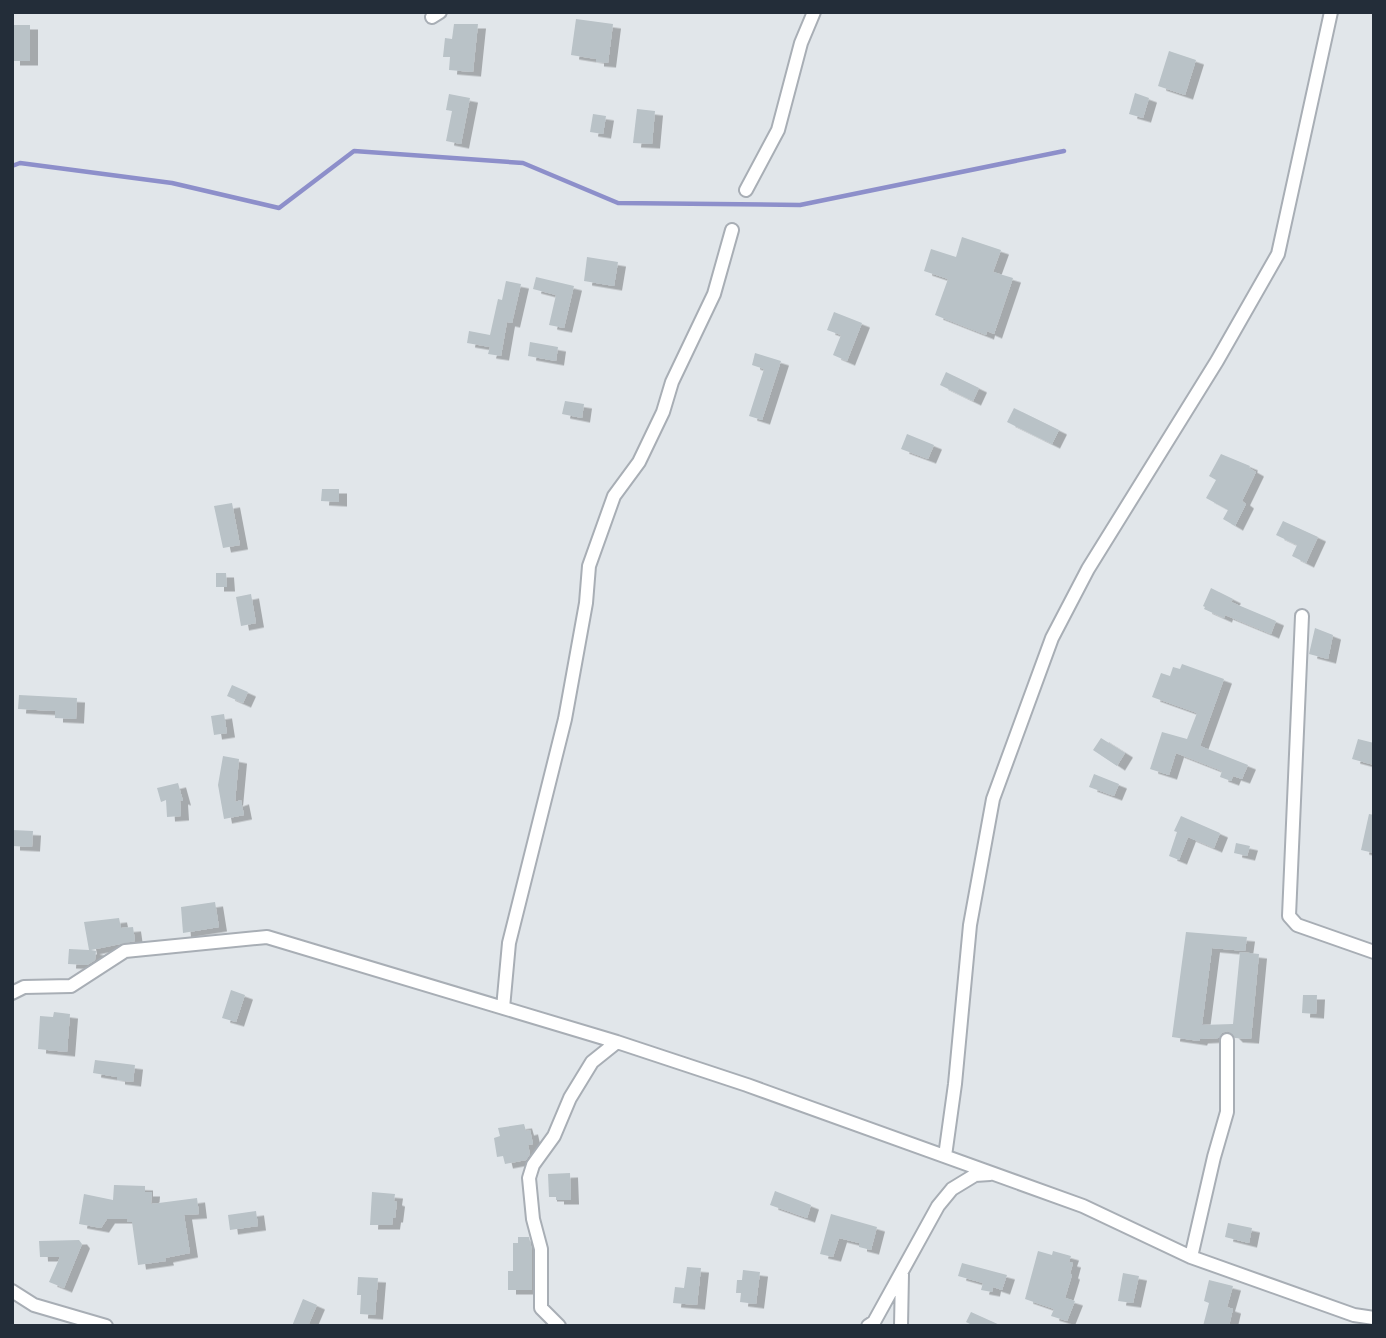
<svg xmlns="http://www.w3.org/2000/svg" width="1386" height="1338" viewBox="0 0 1386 1338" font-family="'IBM Plex Sans',sans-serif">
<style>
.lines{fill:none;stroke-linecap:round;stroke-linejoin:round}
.stream{stroke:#8d8fca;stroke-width:4.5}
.building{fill:#b9c2c7;filter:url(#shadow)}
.minor-casing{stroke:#a8aeb5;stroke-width:16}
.minor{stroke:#fff;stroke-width:12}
</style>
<defs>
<filter id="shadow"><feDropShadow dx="8" dy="4.5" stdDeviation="0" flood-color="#0004"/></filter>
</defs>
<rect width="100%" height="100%" fill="#e1e6ea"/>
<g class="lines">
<path class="stream" d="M12,166L20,163L172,183L279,208L354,151L523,163L618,203L800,205L1064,151"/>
</g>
<path class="building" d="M576,19L613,24L608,63L596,62V59L571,55Z
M454,24H478L473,72L449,70L450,57H443L445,38L452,39Z
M12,25H30V61H12Z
M1169,51L1196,60L1185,95L1158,86Z
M1135,93L1149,98L1143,118L1129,114Z
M449,94L470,98L461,144L446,141L452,111L446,110Z
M637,109L655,111L652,144L633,143Z
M593,114L606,116L603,134L590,132Z
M962,237L1001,250L993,272L1013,278L994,334L987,331L986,335L935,315L948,279L924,271L931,249L956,257Z
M587,257L618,262L614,286L584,281Z
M536,277L574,286L564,328L549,325L556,295L533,289Z
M506,281L521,284L512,323L507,322L501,356L488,354L490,347L467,343L469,331L490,335L498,299L502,300Z
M834,312L862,323L847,361L833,355L841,335L827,330Z
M530,342L558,347L556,361L528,356Z
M755,353L781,361L762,420L749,416L764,369L752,365Z
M946,372L979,388L973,401L940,385Z
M565,401L584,404L582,418L562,414Z
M1014,408L1059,430L1052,444L1007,422Z
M907,434L934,445L928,459L901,449Z
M1221,454L1250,466L1249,468L1256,472L1242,501L1246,504L1235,526L1223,519L1228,510L1206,498L1216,480L1209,476Z
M322,489H339V502L321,501Z
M232,503L240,545L223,548L214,506Z
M1283,521L1318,537L1306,563L1292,556L1297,545L1276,535Z
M216,573H226L227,587H216Z
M1211,588L1233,599L1231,602L1276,621L1271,634L1225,615L1224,618L1204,609L1205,607L1203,606Z
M251,594L256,623L241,626L236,597Z
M1315,628L1333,635L1328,659L1309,654Z
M1182,664L1224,679L1200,746L1248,765L1242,779L1233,776L1231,781L1220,777L1222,771L1176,753L1169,775L1150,769L1162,732L1187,739L1197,713L1152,697L1161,673L1170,676L1173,667L1180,669Z
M232,685L248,692L243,703L227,696Z
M19,695L77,698L76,719L55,718V711L18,709Z
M224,714L227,733L214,735L211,716Z
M1101,738L1125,753L1117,766L1093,750Z
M1358,739L1374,743V765L1352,759Z
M223,756L239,759L235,802L241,800L244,815L224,819L218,785Z
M1094,774L1119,784L1114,796L1089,787Z
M178,783L183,801L180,800L181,816L167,817L166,800L161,802L157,788Z
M1369,814L1374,815V853L1361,850Z
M1181,816L1220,833L1214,848L1188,837L1179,860L1169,856L1177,832L1174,831Z
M12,830L33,831L32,847L12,846Z
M1236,843L1250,846L1247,856L1234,853Z
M215,902L219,927L183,933L181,907Z
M119,918L121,928L133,927L135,941L91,950L96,951L95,960L87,965L68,964L69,949L89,950L84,922Z
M1186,932L1247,937L1245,951L1212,948L1202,1025L1233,1024L1240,952L1259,954L1251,1039L1235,1038L1228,1031L1222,1033L1219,1038L1200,1039L1199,1041L1172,1037Z
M231,990L245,995L236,1022L222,1018Z
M1303,995H1317L1316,1014L1302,1013Z
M54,1012L70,1014L67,1052L38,1049L40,1016L53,1017Z
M95,1060L135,1065L133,1082L117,1080V1077L93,1073Z
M524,1124L526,1131L530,1130L533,1144L528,1145L530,1154L526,1160L505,1164L503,1156L497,1157L494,1138L500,1136L498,1128Z
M570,1173L571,1200H556V1197H549L548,1174Z
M114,1185L145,1186V1192H152L151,1204L197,1198L199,1214L184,1215L190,1253L165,1258L166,1261L138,1265L132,1222H127L128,1219H107L101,1228L79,1224L84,1194L113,1200Z
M775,1191L811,1205L807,1218L770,1205Z
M372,1192L395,1194L394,1201L397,1202L395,1218H393L392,1225H370Z
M256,1211L258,1226L230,1230L228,1215Z
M831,1214L877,1227L871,1250L859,1247V1243L839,1238L833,1257L820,1254Z
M1228,1223L1252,1228L1249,1243L1225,1237Z
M518,1237H529L532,1250V1290H508V1271H513V1243H518Z
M79,1240L82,1244L64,1288L49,1282L60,1257H40L39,1241Z
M1038,1251L1052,1255L1053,1251L1071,1256L1069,1262L1073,1263L1070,1274L1072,1275L1065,1298L1075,1301L1067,1321L1051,1316L1054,1309L1025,1299Z
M962,1263L1007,1275L1002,1290L993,1287L992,1292L981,1290L983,1283L958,1276Z
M687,1267L701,1268L697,1305L673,1303L675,1287L684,1288Z
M743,1270L760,1272L756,1304L740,1302L741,1293H736L737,1280H742Z
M1123,1273L1139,1276L1133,1303L1118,1301Z
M358,1277L378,1278L375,1315L360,1314L361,1295H357Z
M1209,1280L1233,1286L1227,1307L1233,1309L1229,1326H1203L1209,1303L1204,1301Z
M303,1299L317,1305L308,1326H292Z
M971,1312L1002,1326H974L966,1322Z"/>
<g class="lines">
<g class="minor-casing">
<path id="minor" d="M432,17L440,12
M746,190L778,130L801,43L814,12
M1302,616L1289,916L1297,925L1374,952
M12,993L24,987L71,986L125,951L267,937L617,1042L747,1085L1083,1206L1191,1257L1354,1315L1374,1318
M503,1008L509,943L565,719L586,603L589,566L614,496L639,462L663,412L672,382L714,294L732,230
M945,1156L955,1084L970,925L993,799L1052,638L1088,569L1217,361L1278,254L1331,12
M1191,1257L1214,1157L1227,1112V1040
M12,1291L34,1305L106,1326
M559,1326L541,1308V1249L533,1219L529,1178L533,1165L554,1136L570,1098L592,1062L617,1042
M868,1326L874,1322L938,1206L952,1189L975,1175L990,1174
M901,1326L902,1274"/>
</g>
<use href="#minor" class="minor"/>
</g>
<rect width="1386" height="1338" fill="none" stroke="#232d39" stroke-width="28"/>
</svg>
